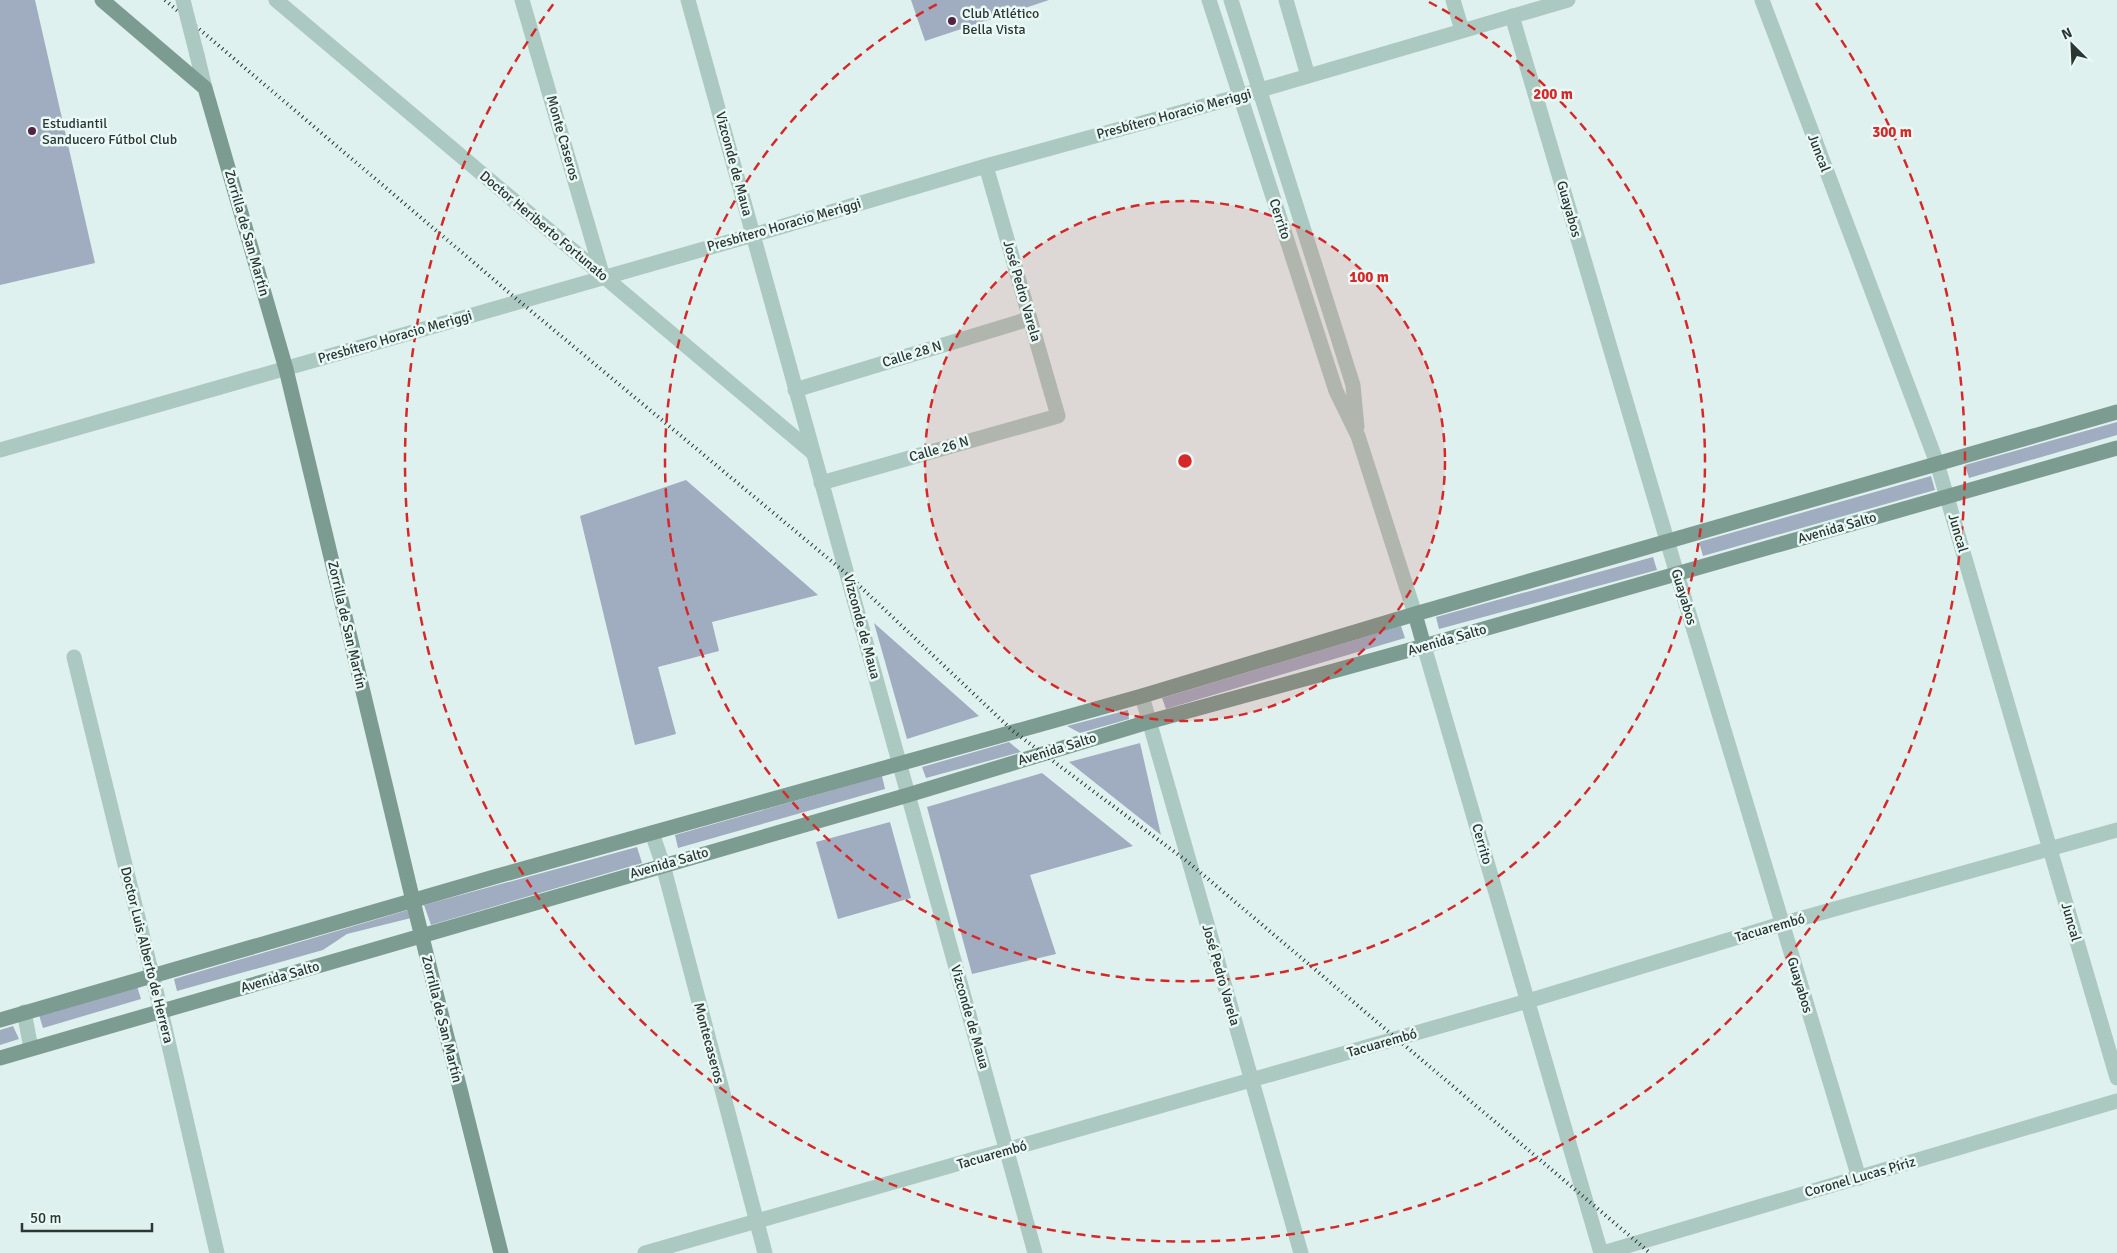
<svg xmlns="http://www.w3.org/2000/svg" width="2117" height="1253" viewBox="0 0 2117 1253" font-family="Signika,sans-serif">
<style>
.green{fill:#a0acbf}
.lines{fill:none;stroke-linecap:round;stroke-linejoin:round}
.street{stroke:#abc9c1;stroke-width:15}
.secondary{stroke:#7d9c91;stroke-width:15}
.rail{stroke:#2a3732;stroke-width:4;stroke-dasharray:1 4;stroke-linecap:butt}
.street-bridge{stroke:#abc9c1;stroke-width:15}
.ring{fill:none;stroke:#d62828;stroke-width:2.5;stroke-dasharray:9 6}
.poi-dot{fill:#562244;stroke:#ebf9f6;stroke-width:2}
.labels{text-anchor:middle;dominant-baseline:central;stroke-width:5;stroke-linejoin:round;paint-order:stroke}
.poi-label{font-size:14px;fill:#2a3732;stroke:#ebf9f6;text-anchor:start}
.street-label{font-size:14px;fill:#2a3732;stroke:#ebf9f6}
.centre{fill:#d62828;stroke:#ebf9f6;stroke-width:2.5}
.ring-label{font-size:15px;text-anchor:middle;font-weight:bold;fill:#d62828;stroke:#ebf9f6;stroke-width:5;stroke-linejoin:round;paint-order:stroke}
</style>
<rect width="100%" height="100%" fill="#dff1ee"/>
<path class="green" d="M0,0H35L95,263L0,285Z
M911,0H1049L925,41Z
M2117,422V435L1969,478L1965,465Z
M1931,476L1935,490L1703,556L1699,542Z
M686,480L818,595L712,622L719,651L658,667L676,734L635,745L580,516Z
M1653,557L1657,570L1439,629L1436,617Z
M874,623L979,716L907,739Z
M1401,626L1405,638L1166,709L1162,698Z
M1128,710L1129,719L1080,733L1067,726Z
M1009,742L1021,752L926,778L922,767Z
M1140,743L1161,835L1069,762Z
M1042,773L1133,846L1030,875L1056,954L972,974L927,807Z
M882,776L885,789L678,848L675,835Z
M890,822L911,898L838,919L816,842Z
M637,847L642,863L431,925L424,905Z
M408,910L411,918L347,934L323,950L177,991L174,979Z
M137,986L141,999L43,1028L39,1015Z
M13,1026L19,1039L0,1045V1030Z"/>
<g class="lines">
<path class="street" d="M276,0L812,452
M522,0L603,277
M688,0L1035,1253
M1209,0L1336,391L1358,436L1415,614
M1231,0L1353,385L1357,427
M1286,0L1308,76
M1453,0L1462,30
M1762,0L1937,463L2117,1078
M1512,16L1677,574L1859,1178
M197,55L205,88
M795,390L1029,319
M0,450L753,235L986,166L1240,96L1568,0
M821,483L1058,416L986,166
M1424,646L1601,1253
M74,657L161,1011L217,1253
M1142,696L1301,1253
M652,833L663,865L765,1253
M24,1012L31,1048
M645,1253L1528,1001L1781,924L2117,830
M1603,1253L2117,1101"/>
<path class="secondary" d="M102,0L205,88L286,369L413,901L501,1253
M1415,614L1424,646
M0,1020L494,877L1142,696L1415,614L2117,412
M0,1058L908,795L1148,722L1424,646L2117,448"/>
<path class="rail" d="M165,0L519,301L848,575L1013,731L1188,862L1650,1253"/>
<path class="street-bridge" d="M183,0L197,55"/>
</g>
<circle cx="1185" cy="461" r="260" fill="#d62828" fill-opacity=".12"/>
<g class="ring">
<circle cx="1185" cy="461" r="260"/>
<path d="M1429 2A520 520 0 1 1 941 2"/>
<path d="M1816 3A780 780 0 1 1 554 3"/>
</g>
<g class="poi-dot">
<circle cx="952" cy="21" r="5"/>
<circle cx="32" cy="131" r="5"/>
</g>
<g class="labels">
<g class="poi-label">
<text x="962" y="13">Club Atlético<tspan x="962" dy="16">Bella Vista</tspan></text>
<text x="42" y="123">Estudiantil<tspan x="42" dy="16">Sanducero Fútbol Club</tspan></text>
</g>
<g class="street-label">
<text transform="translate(1174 114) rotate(-15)">Presbítero Horacio Meriggi</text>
<text transform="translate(563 138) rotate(74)">Monte Caseros</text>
<text transform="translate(1819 153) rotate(69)">Juncal</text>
<text transform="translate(734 164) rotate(75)">Vizconde de Maua</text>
<text transform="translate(1569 209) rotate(74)">Guayabos</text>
<text transform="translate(1280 219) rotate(72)">Cerrito</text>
<text transform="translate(784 225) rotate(-16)">Presbítero Horacio Meriggi</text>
<text transform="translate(544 226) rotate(40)">Doctor Heriberto Fortunato</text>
<text transform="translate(247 233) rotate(74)">Zorrilla de San Martín</text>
<text transform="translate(1022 291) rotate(74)">José Pedro Varela</text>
<text transform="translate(395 337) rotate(-16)">Presbítero Horacio Meriggi</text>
<text transform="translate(912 354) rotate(-17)">Calle 28 N</text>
<text transform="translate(939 449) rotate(-16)">Calle 26 N</text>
<text transform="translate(1837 528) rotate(-16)">Avenida Salto</text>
<text transform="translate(1958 533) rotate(74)">Juncal</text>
<text transform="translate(1684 597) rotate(73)">Guayabos</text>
<text transform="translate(347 625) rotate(77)">Zorrilla de San Martín</text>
<text transform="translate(862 627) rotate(75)">Vizconde de Maua</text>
<text transform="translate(1447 640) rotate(-16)">Avenida Salto</text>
<text transform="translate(1057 749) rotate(-17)">Avenida Salto</text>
<text transform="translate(1482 844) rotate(74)">Cerrito</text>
<text transform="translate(669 863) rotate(-16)">Avenida Salto</text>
<text transform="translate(2071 922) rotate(74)">Juncal</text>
<text transform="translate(1770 928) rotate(-16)">Tacuarembó</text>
<text transform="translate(147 955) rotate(76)">Doctor Luis Alberto de Herrera</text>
<text transform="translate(1221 975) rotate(74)">José Pedro Varela</text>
<text transform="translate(280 977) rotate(-16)">Avenida Salto</text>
<text transform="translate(1800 985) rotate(73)">Guayabos</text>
<text transform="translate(970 1017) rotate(74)">Vizconde de Maua</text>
<text transform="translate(442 1019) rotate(76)">Zorrilla de San Martín</text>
<text transform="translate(709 1043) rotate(75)">Montecaseros</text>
<text transform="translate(1382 1043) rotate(-16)">Tacuarembó</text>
<text transform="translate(992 1155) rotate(-16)">Tacuarembó</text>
<text transform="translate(1860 1177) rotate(-16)">Coronel Lucas Píriz</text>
</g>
</g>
<circle cx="1185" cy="461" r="8" class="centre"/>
<g class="ring-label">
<text x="1553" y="99">200 m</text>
<text x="1892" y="137">300 m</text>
<text x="1369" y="282">100 m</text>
</g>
<g transform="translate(2072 45) rotate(336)" stroke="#ebf9f6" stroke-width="4" paint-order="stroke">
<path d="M0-4L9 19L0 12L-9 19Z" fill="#2a3732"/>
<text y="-8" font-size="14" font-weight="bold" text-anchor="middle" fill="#2a3732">N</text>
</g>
<path d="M22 1223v8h130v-8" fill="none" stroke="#2a3732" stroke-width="2.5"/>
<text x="30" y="1223" font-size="15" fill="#2a3732" stroke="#ebf9f6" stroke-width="4" paint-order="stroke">50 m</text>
</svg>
